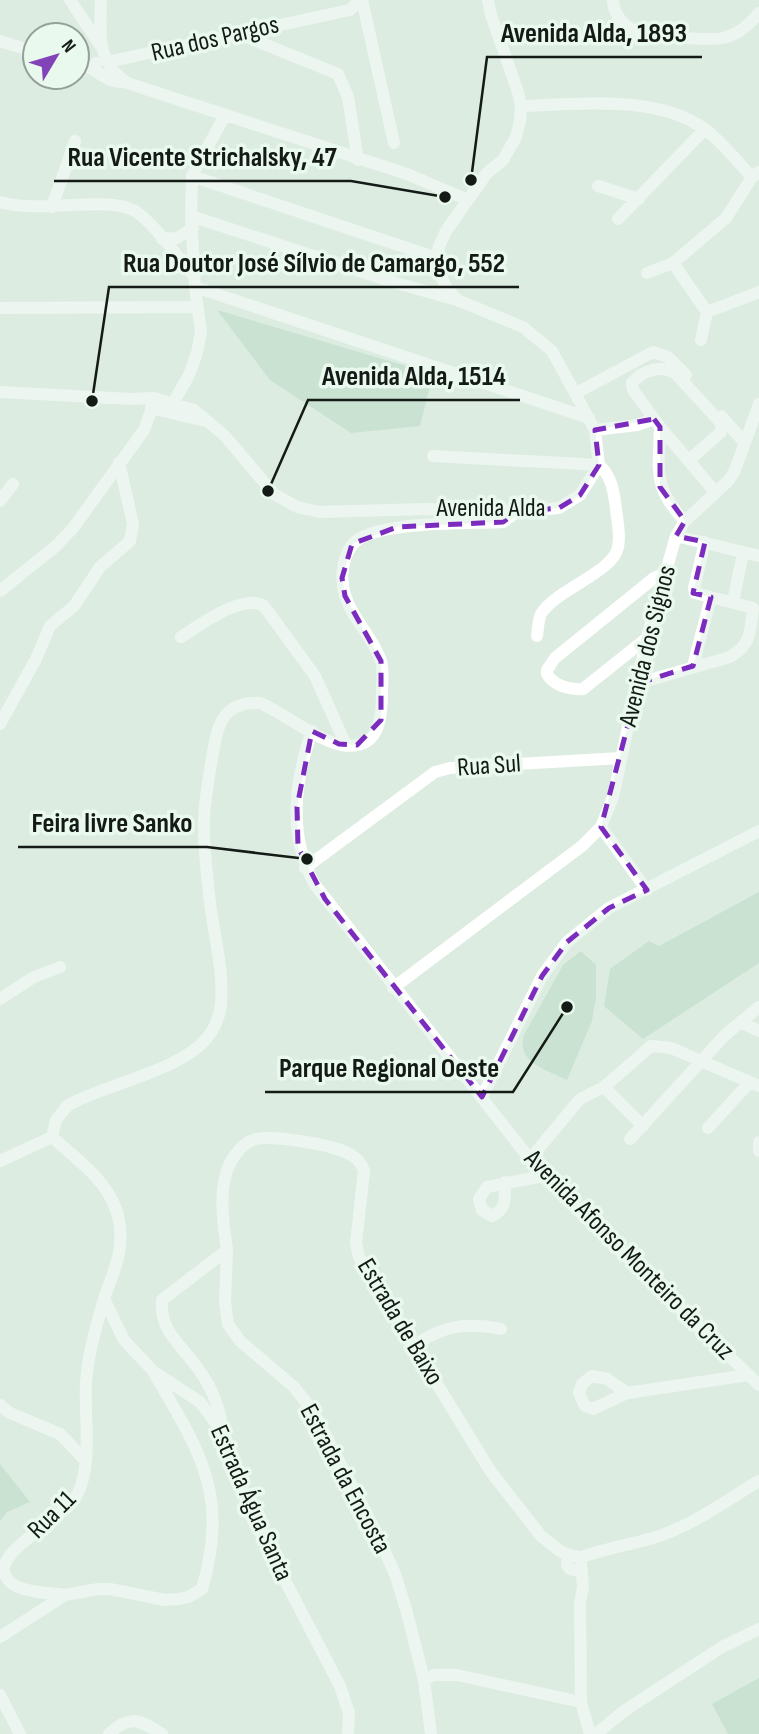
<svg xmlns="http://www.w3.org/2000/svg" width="759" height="1734" viewBox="0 0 759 1734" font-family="'Sofia Sans Condensed',sans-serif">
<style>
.green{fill:#b4d4be}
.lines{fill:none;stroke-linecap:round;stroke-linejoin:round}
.minor{stroke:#fff;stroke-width:12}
.marked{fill:none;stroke:#7b2cbf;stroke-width:5;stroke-dasharray:14 9;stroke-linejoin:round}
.labels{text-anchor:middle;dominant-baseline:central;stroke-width:7;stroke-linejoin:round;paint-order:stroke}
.street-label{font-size:26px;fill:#141a16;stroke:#eaf9ee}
.leader{fill:none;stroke:#141a16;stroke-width:2.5}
.callout-dot{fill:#141a16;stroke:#eaf9ee;stroke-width:2.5}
.callout-label{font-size:28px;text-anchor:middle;font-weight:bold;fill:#141a16;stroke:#eaf9ee;stroke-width:7;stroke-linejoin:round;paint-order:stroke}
</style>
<rect width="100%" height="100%" fill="#dcece1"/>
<path class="green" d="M217,310L433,374L420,426L351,433L270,380Z
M759,892V963L643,1039L604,1006L610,969L649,941L659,946Z
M581,951L596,965V997L592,1021L567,1080C546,1069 516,1063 524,1035L563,965Z
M0,1464L30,1502L7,1512L0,1521Z
M759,1678V1734H728L712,1704Z"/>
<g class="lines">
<path class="minor" d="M70,0L100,45
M101,0C100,35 96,61 127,83L407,174L468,200
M362,0L394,143
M613,0C613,12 622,25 634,30C646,36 709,41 723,38C737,35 750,24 759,13
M237,33L338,74L348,97L358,160
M0,41L35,52
M107,62L350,10L360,0
M77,64L90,68L96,63
M90,68L110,80L120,82
M521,106C578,104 658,94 706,130C723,143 737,161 752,177
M192,176L437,258
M598,186L639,199
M0,202C37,214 108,195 135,211C154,223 179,259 194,276
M52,207L75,141
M191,216L396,283L457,300
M618,219L705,129
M162,239L177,238L193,228
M673,263L707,312L701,340
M647,273L673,263L726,218L752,177L759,172
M195,287L589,418
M0,308L196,307
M707,312L759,292
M0,392L131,399L154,398L194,410L225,436L274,494L297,507L319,512L425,509L517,512L559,508L580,495L599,465L595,430L552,351L523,327L457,300L446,287L440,274L437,258L439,246L446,231L487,173L503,160L516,137L520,121L521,106L518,92L491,15L488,0
M576,393L653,352L668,357L686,375
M173,403L189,375L197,353L201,332L195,287L191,216L192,176L225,115
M151,408L205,421
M721,416L744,442
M660,427C659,470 652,487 685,521
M595,430L637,425L654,419
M433,456L599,465C612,476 614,493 616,509C617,521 621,535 618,547C614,572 555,590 541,614C538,621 538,629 537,636
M689,460L721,432L722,424L675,373C660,365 643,370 632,383L633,390L660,427L716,493
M0,501L13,484
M676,536L759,556
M0,591L56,546L73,528L144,430L152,408L165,401
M733,602L743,553
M181,637C200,625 242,593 264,606L315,676L346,745
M647,638L583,689C570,690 554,686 547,674V670L555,658L654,578L667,572
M693,666L711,597
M639,683L730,657C752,644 750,631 753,608L695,593L694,588L705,542
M0,724L36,659L50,626L74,606L100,567L130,541L133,524L119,462
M312,731C294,782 288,837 315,885L543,1176L759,1385
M601,827L647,890
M305,868L435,772L450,768L621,758
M393,988L582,846L601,827L613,797L647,638L676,536L685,521L729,480L735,470L759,404
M0,999L34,977L60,967
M740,1022L759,1031
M604,1087L643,1126
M482,1097L542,976L567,942L609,908L759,831
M708,1128L750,1082
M630,1139L725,1035L759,1007
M759,1142V1151
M530,1159L580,1099L604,1087L651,1046L671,1048L759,1086
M0,1161L52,1137
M505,1182C505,1197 507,1209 492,1216L482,1210L479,1199L487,1187L543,1176
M227,1250L225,1302L228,1324L240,1341L294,1387L313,1411L378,1536L395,1574L406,1609L424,1680L431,1734
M415,1345C444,1325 468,1322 501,1329
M627,1393L607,1379L592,1376L582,1384L579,1393L585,1406L593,1409L627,1393L748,1375
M0,1405L10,1413L60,1434L85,1460
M223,1430C220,1409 212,1388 199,1370C183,1346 159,1332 162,1300L227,1250C223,1221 216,1181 235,1155C240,1148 248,1141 256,1139C274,1135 336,1145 351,1155C358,1159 362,1164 364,1171L356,1243L359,1257L491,1472L541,1536L560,1551L572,1556
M567 1563a7 7 0 1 1 14 0a7 7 0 1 1-14 0Z
M579,1558C603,1549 628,1545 653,1538C691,1527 725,1501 759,1481
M581,1563L583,1587L580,1603L581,1702L590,1734
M65,1595C47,1592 8,1594 4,1571C1,1548 65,1517 77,1495C93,1465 84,1416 86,1383C88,1354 96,1327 104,1299
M0,1637L65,1595L98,1589H110L165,1600L179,1599L188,1597L202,1589C229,1495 201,1453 155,1375
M424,1680L434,1675H457L581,1702
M0,1695L20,1734
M109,1734C129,1714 140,1720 162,1734
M348,1734L349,1713L340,1686L253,1519L224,1434L200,1402L154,1372L124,1340L104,1299C109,1284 116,1268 119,1253C129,1196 89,1170 52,1137L56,1120L68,1105C106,1084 180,1071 207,1038C214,1029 220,1016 221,1004C224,971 214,936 210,903C207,876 203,845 204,817C205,800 208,782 211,764C217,731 218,701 260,703C285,714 317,740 341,745C379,751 382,720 382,692C382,682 384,671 381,661C373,637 352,619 345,595C340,579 342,557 353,544C373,520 471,524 503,522L517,512
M596,1734L624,1711L722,1647L759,1629"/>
</g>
<path d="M0 0H759V1734H0ZM654,419L660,427V487L685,521L676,536L705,542L693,593L711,597L693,666L639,683L601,827L647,890L609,908L567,942L542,976L482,1097L325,899L298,847L297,807L312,731L339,744L357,745L381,720V661L345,596L342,578L352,544L397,527L503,522L517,512L559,508L580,495L599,465L595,430Z" fill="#dcece1" fill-opacity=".55" fill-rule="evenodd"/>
<path class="marked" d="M654,419L660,427V487L685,521L676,536L705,542L693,593L711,597L693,666L639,683L601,827L647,890L609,908L567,942L542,976L482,1097L325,899L298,847L297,807L312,731L339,744L357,745L381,720V661L345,596L342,578L352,544L397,527L503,522L517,512L559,508L580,495L599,465L595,430Z"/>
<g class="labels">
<g class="street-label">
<text transform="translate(215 39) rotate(-13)">Rua dos Pargos</text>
<text x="491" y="508">Avenida Alda</text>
<text transform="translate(648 646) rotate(-76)">Avenida dos Signos</text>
<text transform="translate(489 766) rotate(-4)">Rua Sul</text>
<text transform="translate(629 1255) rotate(45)">Avenida Afonso Monteiro da Cruz</text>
<text transform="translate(400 1322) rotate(59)">Estrada de Baixo</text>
<text transform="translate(345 1479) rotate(62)">Estrada da Encosta</text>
<text transform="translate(251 1503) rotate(66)">Estrada Água Santa</text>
<text transform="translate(52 1515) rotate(-45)">Rua 11</text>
</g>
</g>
<path class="leader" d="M471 180L487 57H702M445 197L351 181H54M92 401L109 287H519M268 491L308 400H520M307 859L207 847H18M567 1007L513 1092H265"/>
<g class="callout-dot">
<circle cx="471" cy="180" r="7"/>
<circle cx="445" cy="197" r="7"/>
<circle cx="92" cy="401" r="7"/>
<circle cx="268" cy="491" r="7"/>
<circle cx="307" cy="859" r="7"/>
<circle cx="567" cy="1007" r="7"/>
</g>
<g class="callout-label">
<text x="594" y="42">Avenida Alda, 1893</text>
<text x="202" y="166">Rua Vicente Strichalsky, 47</text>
<text x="314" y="272">Rua Doutor José Sílvio de Camargo, 552</text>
<text x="414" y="385">Avenida Alda, 1514</text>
<text x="112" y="832">Feira livre Sanko</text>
<text x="389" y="1077">Parque Regional Oeste</text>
</g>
<g transform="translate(56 56) rotate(52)"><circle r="33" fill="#eaf9ee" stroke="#94a098" stroke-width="2"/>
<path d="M0-5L12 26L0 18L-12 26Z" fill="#8243b8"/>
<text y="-10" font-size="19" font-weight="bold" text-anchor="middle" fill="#141a16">N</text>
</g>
</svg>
